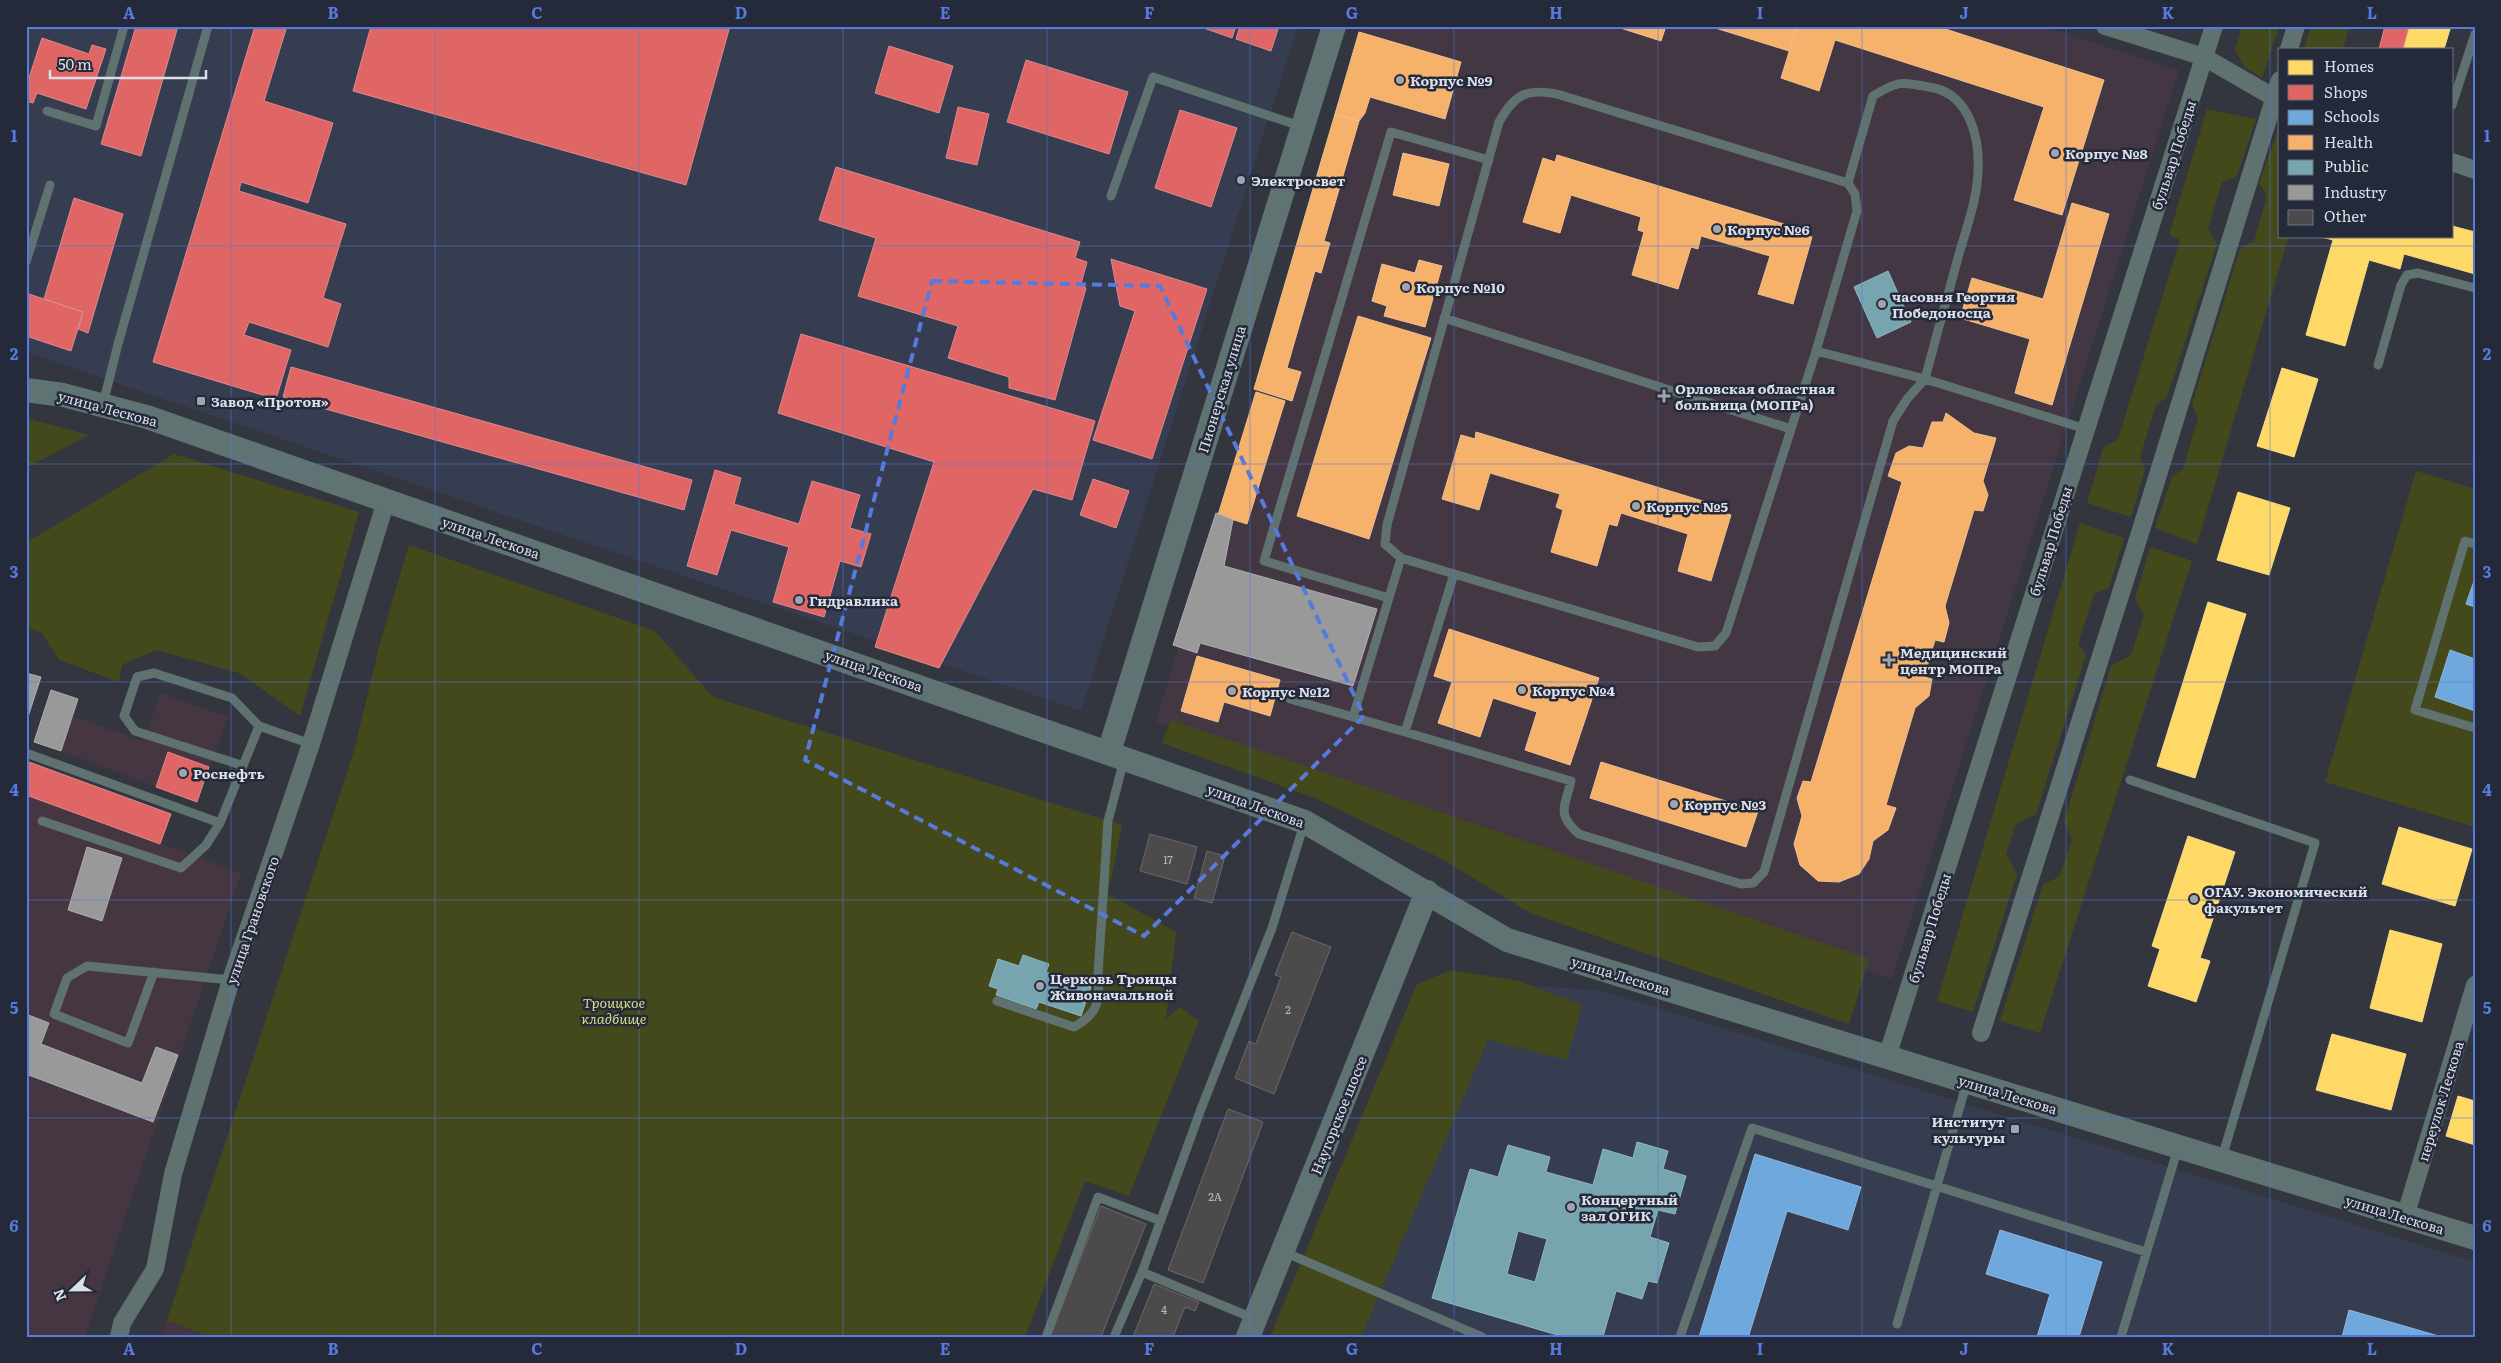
<svg xmlns="http://www.w3.org/2000/svg" width="2501" height="1363" viewBox="0 0 2501 1363" font-family="Literata,serif">
<style>
.built{fill:#363d51}
.industrial{fill:#453641}
.medical{fill:#433743}
.green{fill:#44491c}
.homes{fill:#ffd966;stroke:#f4db8d}
.shops{fill:#e06666;stroke:#de8a8d}
.schools{fill:#6fa8dc;stroke:#8fb8e0}
.health{fill:#f6b26b;stroke:#eec091}
.public{fill:#76a5af;stroke:#94b6c0;fill-rule:evenodd}
.industry{fill:#999;stroke:#adaeb1}
.building{fill:#4c4a4b;stroke:#6b6869}
.lines{fill:none;stroke-linecap:round;stroke-linejoin:round}
.lane{stroke:#5f726f;stroke-width:9}
.street{stroke:#5f726f;stroke-width:18}
.secondary{stroke:#5f7372;stroke-width:24}
.marked{fill:none;stroke:#567add;stroke-width:4;stroke-dasharray:10 6;stroke-linejoin:round}
.grid{fill:none;stroke:#567add;stroke-width:1;stroke-opacity:0.55}
.poi-dot{fill:#a0a4ae;stroke:#252a3a;stroke-width:2}
.labels{text-anchor:middle;dominant-baseline:central;stroke-width:5;stroke-linejoin:round;paint-order:stroke}
.number-label{font-size:11px;fill:#b7bac2}
.poi-label{font-size:14px;font-weight:bold;fill:#dbdfe9;stroke:#252a3a;text-anchor:start}
.street-label{font-size:14px;fill:#dbdfe9;stroke:#252a3a}
.park-label{font-size:14px;font-style:italic;fill:#d2dd84;stroke:#252a3a}
.neatline{fill:none;stroke:#567add;stroke-width:2}
.grid-label{font-size:16px;text-anchor:middle;font-weight:bold;fill:#567add}
</style>
<rect width="100%" height="100%" fill="#33363f"/>
<path class="built" d="M26,26H1298L1081,711L26,352Z
M1489,982L1603,991L2475,1262V1337H1340Z"/>
<path class="industrial" d="M161,693L228,717L197,802L61,751L72,716L143,741Z
M26,795L241,873L85,1337H26Z
M167,1320L210,1337H161Z"/>
<path class="medical" d="M1362,26H2042L2179,70L1892,979L1156,722Z"/>
<path class="green" d="M2242,26H2279L2262,78L2245,67L2235,50Z
M2311,26H2349L2343,49H2304Z
M2207,109L2256,119L2237,176L2222,182L2208,229L2217,244L2167,397L2156,405L2140,457L2145,469L2131,517L2087,503L2103,448L2118,439L2180,240L2169,235Z
M2280,125V236H2289L2197,544L2155,528L2172,477L2183,469L2198,418L2192,404L2240,249L2254,241L2267,196L2259,183Z
M26,418L89,435L26,468Z
M174,454L359,512L300,716L239,673L156,650L122,665L119,682L59,660L42,633L26,627V543Z
M2416,471L2475,489V827L2325,782Z
M2080,523L2124,538L2109,588L2094,594L2078,644L2086,655L2036,814L2016,824L2006,854L2017,874L1973,1012L1937,1001Z
M409,545L655,631L713,697L1122,825L1108,894L1176,932L1166,1019L1180,1007L1199,1021L1129,1196L1085,1181L1025,1337H210L167,1320L354,751L379,647Z
M2150,547L2192,561L2040,1033L2000,1021L2043,884L2059,877L2072,840L2064,822L2111,666L2131,655L2144,615L2135,599Z
M1171,720L1869,959L1849,1024L1530,913L1444,860L1315,798L1162,743Z
M1451,970L1519,981L1582,1005L1567,1060L1488,1040L1361,1337H1270L1417,984Z"/>
<path class="homes" d="M2409,26H2451L2444,49H2403Z
M2452,226L2475,232V274L2404,254L2400,269L2369,260L2345,346L2306,335L2333,240L2318,236H2452Z
M2282,368L2318,379L2294,457L2257,446Z
M2238,492L2290,508L2269,575L2217,560Z
M2208,602L2246,614L2195,778L2157,766Z
M2399,827L2472,849L2455,906L2382,884Z
M2188,836L2235,852L2200,958L2210,961L2196,1002L2148,986L2160,949L2152,946Z
M2390,930L2442,944L2422,1022L2370,1008Z
M2332,1034L2406,1054L2391,1110L2316,1090Z
M2458,1096L2475,1101V1145L2446,1136Z"/>
<path class="shops" d="M136,26H178L141,156L101,144Z
M255,26H287L264,101L333,123L308,203L241,182L239,191L346,224L323,298L341,304L328,347L249,322L244,335L291,350L276,399L153,362Z
M371,26H730L686,185L353,91Z
M1198,26H1236L1232,38Z
M1240,26H1279L1271,51L1236,39Z
M2385,26H2409L2403,49H2379Z
M42,38L89,54L92,45L106,49L86,109L37,93L33,103L26,101V87Z
M889,46L953,66L939,113L875,93Z
M1026,60L1128,92L1109,154L1007,122Z
M958,107L989,114L977,165L946,158Z
M1180,110L1237,128L1211,207L1155,188Z
M836,167L1080,242L1075,258L1087,262L1081,284L1086,288L1055,400L1009,388V377L948,358L958,326L858,296L876,238L819,220Z
M74,198L123,214L88,333L78,329L83,312L44,299Z
M1111,259L1207,289L1152,459L1093,440L1135,311L1120,306Z
M26,293L83,312L71,351L26,336Z
M801,334L1095,421L1072,500L1033,489L939,668L875,647L934,462L778,413Z
M291,367L692,480L684,510L283,397Z
M715,470L741,478L734,504L799,524L812,481L860,495L850,528L871,534L861,567L840,561L824,617L773,602L789,547L731,530L717,575L687,566Z
M1093,479L1129,491L1116,528L1080,515Z
M168,752L209,767L197,802L156,787Z
M29,762L171,814L160,844L26,795V770Z"/>
<path class="schools" d="M2475,578V607L2466,604Z
M2450,650L2475,659V711L2435,697Z
M1755,1154L1861,1187L1848,1230L1787,1211L1749,1335L1754,1337H1699Z
M2000,1230L2102,1262L2079,1337H2037L2050,1294L1986,1274Z
M2349,1310L2442,1337H2342Z"/>
<path class="health" d="M1614,26H1666L1661,41Z
M1709,26H1797L1789,51Z
M1797,26H1936L2104,80L2062,215L2014,200L2044,107L1835,40L1819,91L1781,78Z
M1359,32L1461,62L1445,119L1370,97L1365,113L1359,121L1335,114Z
M1335,114L1359,121L1324,241L1330,243L1321,273L1315,271L1287,368L1301,372L1292,401L1254,389Z
M1403,153L1449,164L1439,206L1393,195Z
M1557,155L1797,228L1796,233L1812,237L1793,304L1758,294L1770,256L1701,236L1698,249L1691,247L1678,289L1632,275L1644,232L1638,230L1641,217L1571,195L1560,233L1523,222L1543,158L1555,162Z
M2072,203L2109,214L2052,405L2015,393L2030,339L1960,318L1972,278L2043,299Z
M1419,260L1442,266L1425,327L1384,316L1387,306L1372,301L1382,264L1415,273Z
M1358,316L1431,338L1369,539L1297,516Z
M1256,392L1285,401L1247,524L1218,515Z
M1946,413L1974,433L1996,438L1983,481L1988,495L1983,511L1974,510L1945,606L1949,623L1944,642L1935,640L1924,677L1932,679L1929,696L1915,708L1886,805L1896,808L1888,830L1873,841L1869,859L1859,874L1839,882L1818,881L1800,865L1794,844L1802,816L1797,798L1803,781L1811,782L1902,482L1888,476L1896,453L1909,446L1923,448L1932,422H1943Z
M1476,432L1716,505L1715,510L1731,515L1711,581L1678,571L1688,534L1621,513L1617,526L1609,524L1597,566L1551,552L1563,510L1556,507L1560,494L1490,473L1479,510L1442,499L1461,435L1475,439Z
M1449,629L1599,678L1570,765L1525,750L1537,712L1493,698L1480,737L1438,723L1452,682L1434,676Z
M1197,656L1280,680L1270,716L1224,702L1218,722L1181,711Z
M1601,762L1758,811L1746,847L1590,798Z"/>
<path class="public" d="M1888,271L1911,322L1877,338L1854,287Z
M1023,955L1049,964L1046,972L1091,987L1081,1016L1039,1002L1036,1009L996,995L998,989L989,986L998,959L1019,966Z
M1637,1142L1668,1151L1663,1169L1686,1176L1675,1214L1658,1210L1650,1237L1669,1243L1657,1283L1648,1281L1642,1299L1616,1291L1603,1337H1564L1432,1298L1470,1169L1498,1177L1508,1145L1550,1157L1546,1172L1593,1185L1603,1149L1633,1158ZM1518,1231L1547,1239L1535,1282L1507,1274Z"/>
<path class="industry" d="M1216,513L1233,520L1224,566L1377,609L1353,686L1200,643L1197,653L1173,645Z
M26,673L41,677L26,723Z
M51,690L78,699L61,751L34,742Z
M87,847L122,858L102,921L68,910Z
M26,1014L49,1023L41,1044L142,1083L156,1047L178,1055L153,1122L26,1074Z"/>
<path class="building" d="M1150,834L1197,847L1187,884L1140,871Z
M1207,851L1225,856L1212,903L1194,898Z
M1292,932L1331,947L1274,1094L1235,1078L1249,1041L1256,1044L1281,977L1275,975Z
M1228,1109L1263,1122L1203,1283L1168,1270Z
M1101,1206L1146,1224L1101,1337H1052L1050,1336Z
M1154,1284L1199,1302L1195,1311L1185,1307L1173,1337H1133Z"/>
<g class="lines">
<path class="lane" d="M2452,105L2475,34
M47,111L96,126L124,26
M1111,196L1153,77L1303,127
M26,262L50,185
M1444,318L1791,429
M1816,351L1726,633L1715,646L1698,647L1401,558L1385,544L1387,525L1499,122C1514,95 1526,88 1557,94L1848,183L1855,194L1857,211L1816,351L1925,379L2086,429
M2378,365L2401,285L2407,275L2418,273L2475,288
M103,404L118,344L208,26
M2475,544L2465,541L2415,710L2475,728
M1389,598L1264,561L1391,132L1489,160
M1290,699L1353,717L1401,558
M1353,717L1405,732L1454,574
M1405,732L1571,781C1565,807 1556,814 1579,834L1741,884L1753,883L1764,872L1893,421L1907,399L1925,379C1936,337 1948,295 1959,254C1967,227 1977,199 1978,172C1980,139 1970,96 1934,88C1903,82 1900,79 1873,96L1848,183
M26,753L220,823
M241,765L135,731L124,716L137,677L154,673L232,698L259,726
M2130,780L2315,843L2222,1158
M42,821L181,868L206,845L220,823L259,726L311,744
M154,972L128,1043L54,1014L67,978L87,966L231,980
M997,1001L1074,1027C1099,1013 1100,1001 1098,974L1108,821L1124,760
M1284,1252L1482,1337
M1255,1319L1142,1272L1201,1109L1272,928L1304,824
M1897,1324L1967,1082
M1046,1337L1098,1197L1161,1221
M1114,1337L1142,1272
M1680,1337L1752,1128L2146,1252
M2121,1337L2178,1148"/>
<path class="street" d="M2105,26L2204,57L2280,101
M2289,49L2296,26
M2452,162L2475,170
M1981,1033L2140,533L2280,80
M1887,1057L2214,26
M2405,1217L2475,985
M119,1337L122,1323L155,1269L173,1174L231,980L311,744L386,501"/>
<path class="secondary" d="M26,390L63,395L147,417L1305,822L1507,940L2475,1238
M1109,752L1334,26
M1248,1337L1427,892"/>
</g>
<path class="marked" d="M932,281L1160,286L1364,716L1144,936L805,760Z"/>
<path class="grid" d="M231,26V1337M435,26V1337M639,26V1337M843,26V1337M1047,26V1337M1250,26V1337M1454,26V1337M1658,26V1337M1862,26V1337M2066,26V1337M2270,26V1337M26,246H2475M26,464H2475M26,682H2475M26,900H2475M26,1118H2475"/>
<g class="poi-dot">
<circle cx="1400" cy="80" r="5"/>
<circle cx="2055" cy="153" r="5"/>
<circle cx="1241" cy="180" r="5"/>
<circle cx="1717" cy="229" r="5"/>
<circle cx="1406" cy="287" r="5"/>
<circle cx="1882" cy="304" r="5"/>
<path d="M1661.5 388.5h5v5h5v5h-5v5h-5v-5h-5v-5h5z"/>
<rect x="196" y="396" width="10" height="10" rx="2.5"/>
<circle cx="1636" cy="506" r="5"/>
<circle cx="799" cy="600" r="5"/>
<path d="M1886.5 652.5h5v5h5v5h-5v5h-5v-5h-5v-5h5z"/>
<circle cx="1522" cy="690" r="5"/>
<circle cx="1232" cy="691" r="5"/>
<circle cx="183" cy="773" r="5"/>
<circle cx="1674" cy="804" r="5"/>
<circle cx="2194" cy="899" r="5"/>
<circle cx="1040" cy="986" r="5"/>
<rect x="2010" y="1124" width="10" height="10" rx="2.5"/>
<circle cx="1571" cy="1207" r="5"/>
</g>
<g class="labels">
<g class="number-label">
<text x="1168" y="859">17</text>
<text x="1288" y="1009">2</text>
<text x="1215" y="1196">2А</text>
<text x="1164" y="1309">4</text>
</g>
<g class="poi-label">
<text x="1410" y="80">Корпус №9</text>
<text x="2065" y="153">Корпус №8</text>
<text x="1251" y="180">Электросвет</text>
<text x="1727" y="229">Корпус №6</text>
<text x="1416" y="287">Корпус №10</text>
<text x="1892" y="296">часовня Георгия<tspan x="1892" dy="16">Победоносца</tspan></text>
<text x="1675" y="388">Орловская областная<tspan x="1675" dy="16">больница (МОПРа)</tspan></text>
<text x="211" y="401">Завод «Протон»</text>
<text x="1646" y="506">Корпус №5</text>
<text x="809" y="600">Гидравлика</text>
<text x="1900" y="652">Медицинский<tspan x="1900" dy="16">центр МОПРа</tspan></text>
<text x="1532" y="690">Корпус №4</text>
<text x="1242" y="691">Корпус №12</text>
<text x="193" y="773">Роснефть</text>
<text x="1684" y="804">Корпус №3</text>
<text x="2204" y="891">ОГАУ. Экономический<tspan x="2204" dy="16">факультет</tspan></text>
<text x="1050" y="978">Церковь Троицы<tspan x="1050" dy="16">Живоначальной</tspan></text>
<text x="2005" y="1121" text-anchor="end">Институт<tspan x="2005" dy="16">культуры</tspan></text>
<text x="1581" y="1199">Концертный<tspan x="1581" dy="16">зал ОГИК</tspan></text>
</g>
<g class="street-label">
<text transform="translate(2173 155) rotate(-72)">бульвар Победы</text>
<text transform="translate(1221 389) rotate(-73)">Пионерская улица</text>
<text transform="translate(108 408) rotate(15)">улица Лескова</text>
<text transform="translate(491 537) rotate(19)">улица Лескова</text>
<text transform="translate(2050 541) rotate(-73)">бульвар Победы</text>
<text transform="translate(874 670) rotate(19)">улица Лескова</text>
<text transform="translate(1256 805) rotate(20)">улица Лескова</text>
<text transform="translate(252 920) rotate(-71)">улица Грановского</text>
<text transform="translate(1929 928) rotate(-73)">бульвар Победы</text>
<text transform="translate(1621 975) rotate(17)">улица Лескова</text>
<text transform="translate(2008 1094) rotate(17)">улица Лескова</text>
<text transform="translate(2440 1101) rotate(-73)">переулок Лескова</text>
<text transform="translate(1338 1115) rotate(-68)">Наугорское шоссе</text>
<text transform="translate(2395 1214) rotate(17)">улица Лескова</text>
</g>
<g class="park-label">
<text x="614" y="1002">Троицкое<tspan x="614" dy="16">кладбище</tspan></text>
</g>
</g>
<rect width="2501" height="1363" fill="none" stroke="#252a3a" stroke-width="55"/>
<rect x="2278" y="48" width="175" height="190" fill="#252a3a" stroke="#6e7280"/>
<rect x="2288" y="60" width="25" height="15" fill="#ffd966" stroke="#6e7280"/>
<text x="2324" y="72" font-size="15" fill="#dbdfe9">Homes</text>
<rect x="2288" y="85" width="25" height="15" fill="#e06666" stroke="#6e7280"/>
<text x="2324" y="98" font-size="15" fill="#dbdfe9">Shops</text>
<rect x="2288" y="110" width="25" height="15" fill="#6fa8dc" stroke="#6e7280"/>
<text x="2324" y="122" font-size="15" fill="#dbdfe9">Schools</text>
<rect x="2288" y="135" width="25" height="15" fill="#f6b26b" stroke="#6e7280"/>
<text x="2324" y="148" font-size="15" fill="#dbdfe9">Health</text>
<rect x="2288" y="160" width="25" height="15" fill="#76a5af" stroke="#6e7280"/>
<text x="2324" y="172" font-size="15" fill="#dbdfe9">Public</text>
<rect x="2288" y="185" width="25" height="15" fill="#999999" stroke="#6e7280"/>
<text x="2324" y="198" font-size="15" fill="#dbdfe9">Industry</text>
<rect x="2288" y="210" width="25" height="15" fill="#4c4a4b" stroke="#6e7280"/>
<text x="2324" y="222" font-size="15" fill="#dbdfe9">Other</text>
<g transform="translate(72 1290) rotate(248)" stroke="#252a3a" stroke-width="4" paint-order="stroke">
<path d="M0-4L9 19L0 12L-9 19Z" fill="#dbdfe9"/>
<text y="-8" font-size="14" font-weight="bold" text-anchor="middle" fill="#dbdfe9">N</text>
</g>
<path d="M50 70v8h156v-8" fill="none" stroke="#dbdfe9" stroke-width="2.5"/>
<text x="58" y="70" font-size="15" fill="#dbdfe9" stroke="#252a3a" stroke-width="4" paint-order="stroke">50 m</text>
<rect x="28" y="28" width="2446" height="1308" class="neatline"/>
<g class="grid-label">
<text x="129" y="19">A</text>
<text x="333" y="19">B</text>
<text x="537" y="19">C</text>
<text x="741" y="19">D</text>
<text x="945" y="19">E</text>
<text x="1149" y="19">F</text>
<text x="1352" y="19">G</text>
<text x="1556" y="19">H</text>
<text x="1760" y="19">I</text>
<text x="1964" y="19">J</text>
<text x="2168" y="19">K</text>
<text x="2372" y="19">L</text>
<text x="14" y="142">1</text>
<text x="2487" y="142">1</text>
<text x="14" y="360">2</text>
<text x="2487" y="360">2</text>
<text x="14" y="578">3</text>
<text x="2487" y="578">3</text>
<text x="14" y="796">4</text>
<text x="2487" y="796">4</text>
<text x="14" y="1014">5</text>
<text x="2487" y="1014">5</text>
<text x="14" y="1232">6</text>
<text x="2487" y="1232">6</text>
<text x="129" y="1355">A</text>
<text x="333" y="1355">B</text>
<text x="537" y="1355">C</text>
<text x="741" y="1355">D</text>
<text x="945" y="1355">E</text>
<text x="1149" y="1355">F</text>
<text x="1352" y="1355">G</text>
<text x="1556" y="1355">H</text>
<text x="1760" y="1355">I</text>
<text x="1964" y="1355">J</text>
<text x="2168" y="1355">K</text>
<text x="2372" y="1355">L</text>
</g>
</svg>
